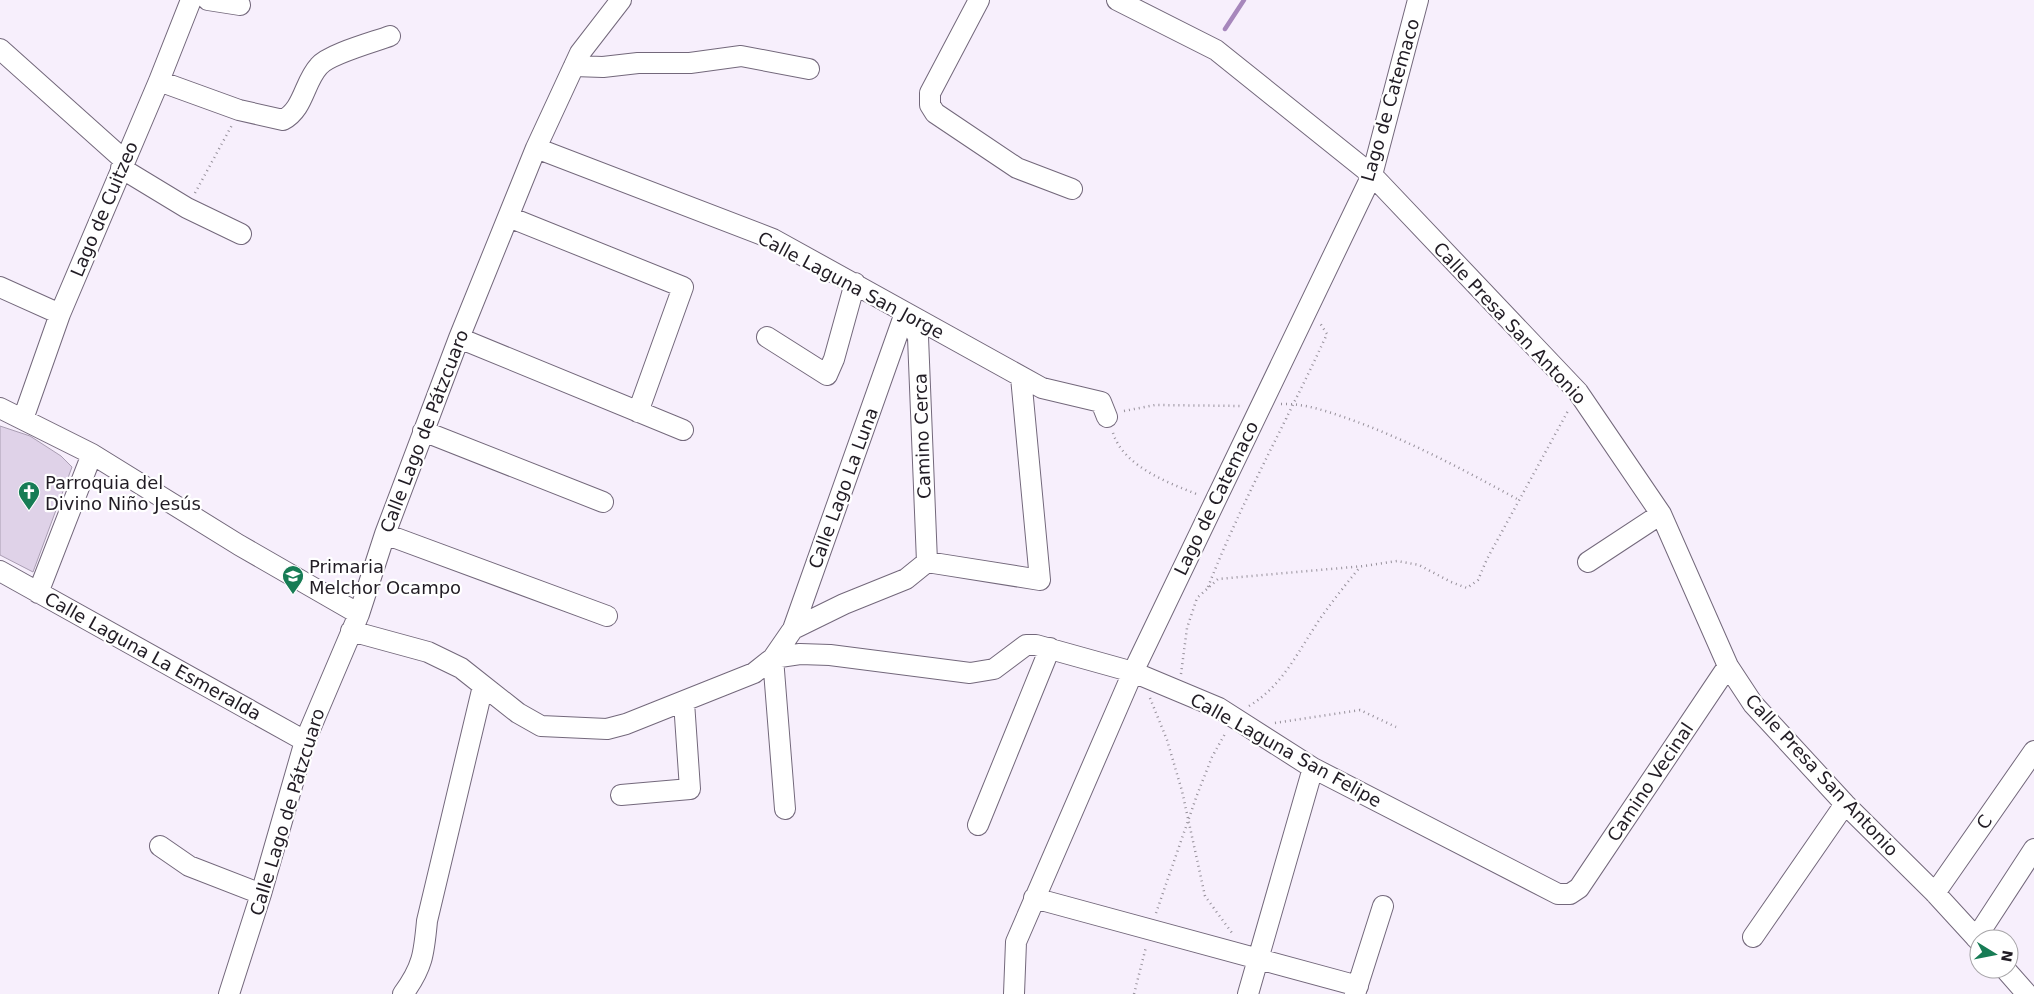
<svg xmlns="http://www.w3.org/2000/svg" width="2034" height="994" viewBox="0 0 2034 994" font-family="'DejaVu Sans',sans-serif">
<style>
.lines{fill:none;stroke-linecap:round;stroke-linejoin:round}
.stream{stroke:#a787bc;stroke-width:4.5}
.building{fill:#dfd2e8;stroke:#a99db2}
.minor-casing{stroke:#73687b;stroke-width:22}
.path{stroke:#96909a;stroke-width:2.5;stroke-dasharray:1 4;stroke-linecap:butt}
.minor{stroke:#fff;stroke-width:20}
.labels{text-anchor:middle;dominant-baseline:central;stroke-width:4.5;stroke-linejoin:round;paint-order:stroke}
.street-label{font-size:18px;fill:#211c24;stroke:#fff}
.poi-label{font-size:18px;fill:#211c24;stroke:#fff;text-anchor:start}
</style>
<rect width="100%" height="100%" fill="#f7effc"/>
<g class="lines">
<path class="stream" d="M1225,29L1244,0"/>
</g>
<path class="building" d="M0,426L30,436L61,456L72,467L33,572L0,555Z"/>
<g class="lines">
<g class="minor-casing">
<path id="minor" d="M208,0L240,5
M979,0L930,93V105L935,113L1017,168L1072,189
M1117,0L1216,50L1372,175L1578,392L1661,514L1728,666L1753,704L1845,804L1935,893L1979,941
M0,49L124,160
M574,66L603,67L638,63H690L741,56L809,69
M159,81L239,110L283,120C304,109 304,82 319,66C329,54 374,42 390,36
M536,148L773,239L1042,388L1101,402L1107,417
M121,168L187,208L241,234
M509,217L683,287L638,412
M0,287L60,314
M905,313L918,337L927,562
M767,337L827,375L834,359L855,283
M459,338L683,430
M0,408L92,454L239,545L359,614
M23,419L60,314L159,81L191,0
M423,431L603,502
M385,534L607,616
M1588,562L1661,514
M0,571L305,741
M38,593L92,454
M793,629L844,604L906,579L927,562L1040,580L1021,377
M351,631L428,652L461,668L518,713L541,726L607,729L626,724L754,673L773,658L800,654L830,655L970,673L994,669L1026,645H1036L1133,672L1219,708L1313,768L1558,894H1570L1579,888L1728,666
M621,795L690,789L684,702
M785,809L773,658L793,629L905,313
M978,825L1050,648
M160,846L189,866L261,894
M1935,893L2034,751
M1034,898L1358,986
M1753,937L1845,804
M1976,938L2034,849
M2005,969L2027,994
M229,994L261,894L305,741L359,614L385,534L459,338L536,148L580,53L621,0
M403,994C423,967 424,953 427,921L483,686
M1014,994L1016,942L1133,672L1372,175L1418,0
M1248,994L1313,768
M1355,994L1383,906"/>
</g>
<path class="path" d="M195,193L232,125
M1281,404C1305,403 1329,412 1352,420C1410,441 1464,470 1519,500
M1124,411L1155,405L1243,406
M1113,433C1124,467 1169,483 1199,495
M1208,587C1242,500 1288,419 1327,334L1320,323
M1181,674L1187,628L1197,598L1218,579L1364,566L1397,561L1419,565L1451,582L1467,588L1478,580L1487,559L1569,409
M1150,698L1167,740L1182,791L1205,896L1232,933
M1249,706C1284,685 1299,649 1322,616C1334,599 1347,583 1360,567
M1275,723L1360,710L1396,727
M1156,913L1197,795L1212,757L1226,732
M1134,994L1146,947"/>
<use href="#minor" class="minor"/>
</g>
<defs>
<g id="church-pin" transform="scale(1.125)"><path d="M0 17L-7.5 6A9.5 9.5 0 1 1 7.5 6Z" fill="#177c55" stroke="#fff"/><path d="M-1.2-6h2.4v3.5h3.3v2.4h-3.3V6h-2.4V-.1h-3.3v-2.4h3.3Z" fill="#fff"/></g>
<g id="school-pin" transform="scale(1.125)"><path d="M0 17L-7.5 6A9.5 9.5 0 1 1 7.5 6Z" fill="#177c55" stroke="#fff"/><path d="M0-5L7-2L0 1L-7-2ZM-4 1L0 2.5L4 1V4Q0 6-4 4Z" fill="#fff"/></g>
</defs>
<g fill-rule="evenodd">
<use href="#church-pin" x="29" y="492"/>
<use href="#school-pin" x="293" y="576"/>
</g>
<g class="labels">
<g class="street-label">
<text transform="translate(1390 100) rotate(-74)">Lago de Catemaco</text>
<text transform="translate(104 209) rotate(-67)">Lago de Cuitzeo</text>
<text transform="translate(851 285) rotate(28)">Calle Laguna San Jorge</text>
<text transform="translate(1510 323) rotate(47)">Calle Presa San Antonio</text>
<text transform="translate(424 431) rotate(-69)">Calle Lago de Pátzcuaro</text>
<text transform="translate(922 436) rotate(-92)">Camino Cerca</text>
<text transform="translate(843 488) rotate(-70)">Calle Lago La Luna</text>
<text transform="translate(1216 498) rotate(-64)">Lago de Catemaco</text>
<text transform="translate(153 656) rotate(29)">Calle Laguna La Esmeralda</text>
<text transform="translate(1286 750) rotate(29)">Calle Laguna San Felipe</text>
<text transform="translate(1822 775) rotate(47)">Calle Presa San Antonio</text>
<text transform="translate(1650 782) rotate(-56)">Camino Vecinal</text>
<text transform="translate(287 812) rotate(-73)">Calle Lago de Pátzcuaro</text>
<text transform="translate(1984 822) rotate(-55)">C</text>
</g>
<g class="poi-label">
<text x="45" y="482">Parroquia del<tspan x="45" dy="21">Divino Niño Jesús</tspan></text>
<text x="309" y="566">Primaria<tspan x="309" dy="21">Melchor Ocampo</tspan></text>
</g>
</g>
<g transform="translate(1994 954) rotate(100)"><circle r="24" fill="#ffffff" stroke="#a6a4a7"/>
<path d="M0-4L9 19L0 12L-9 19Z" fill="#177c55"/>
<text y="-8" font-size="14" font-weight="bold" text-anchor="middle" fill="#211c24">N</text>
</g>
</svg>
